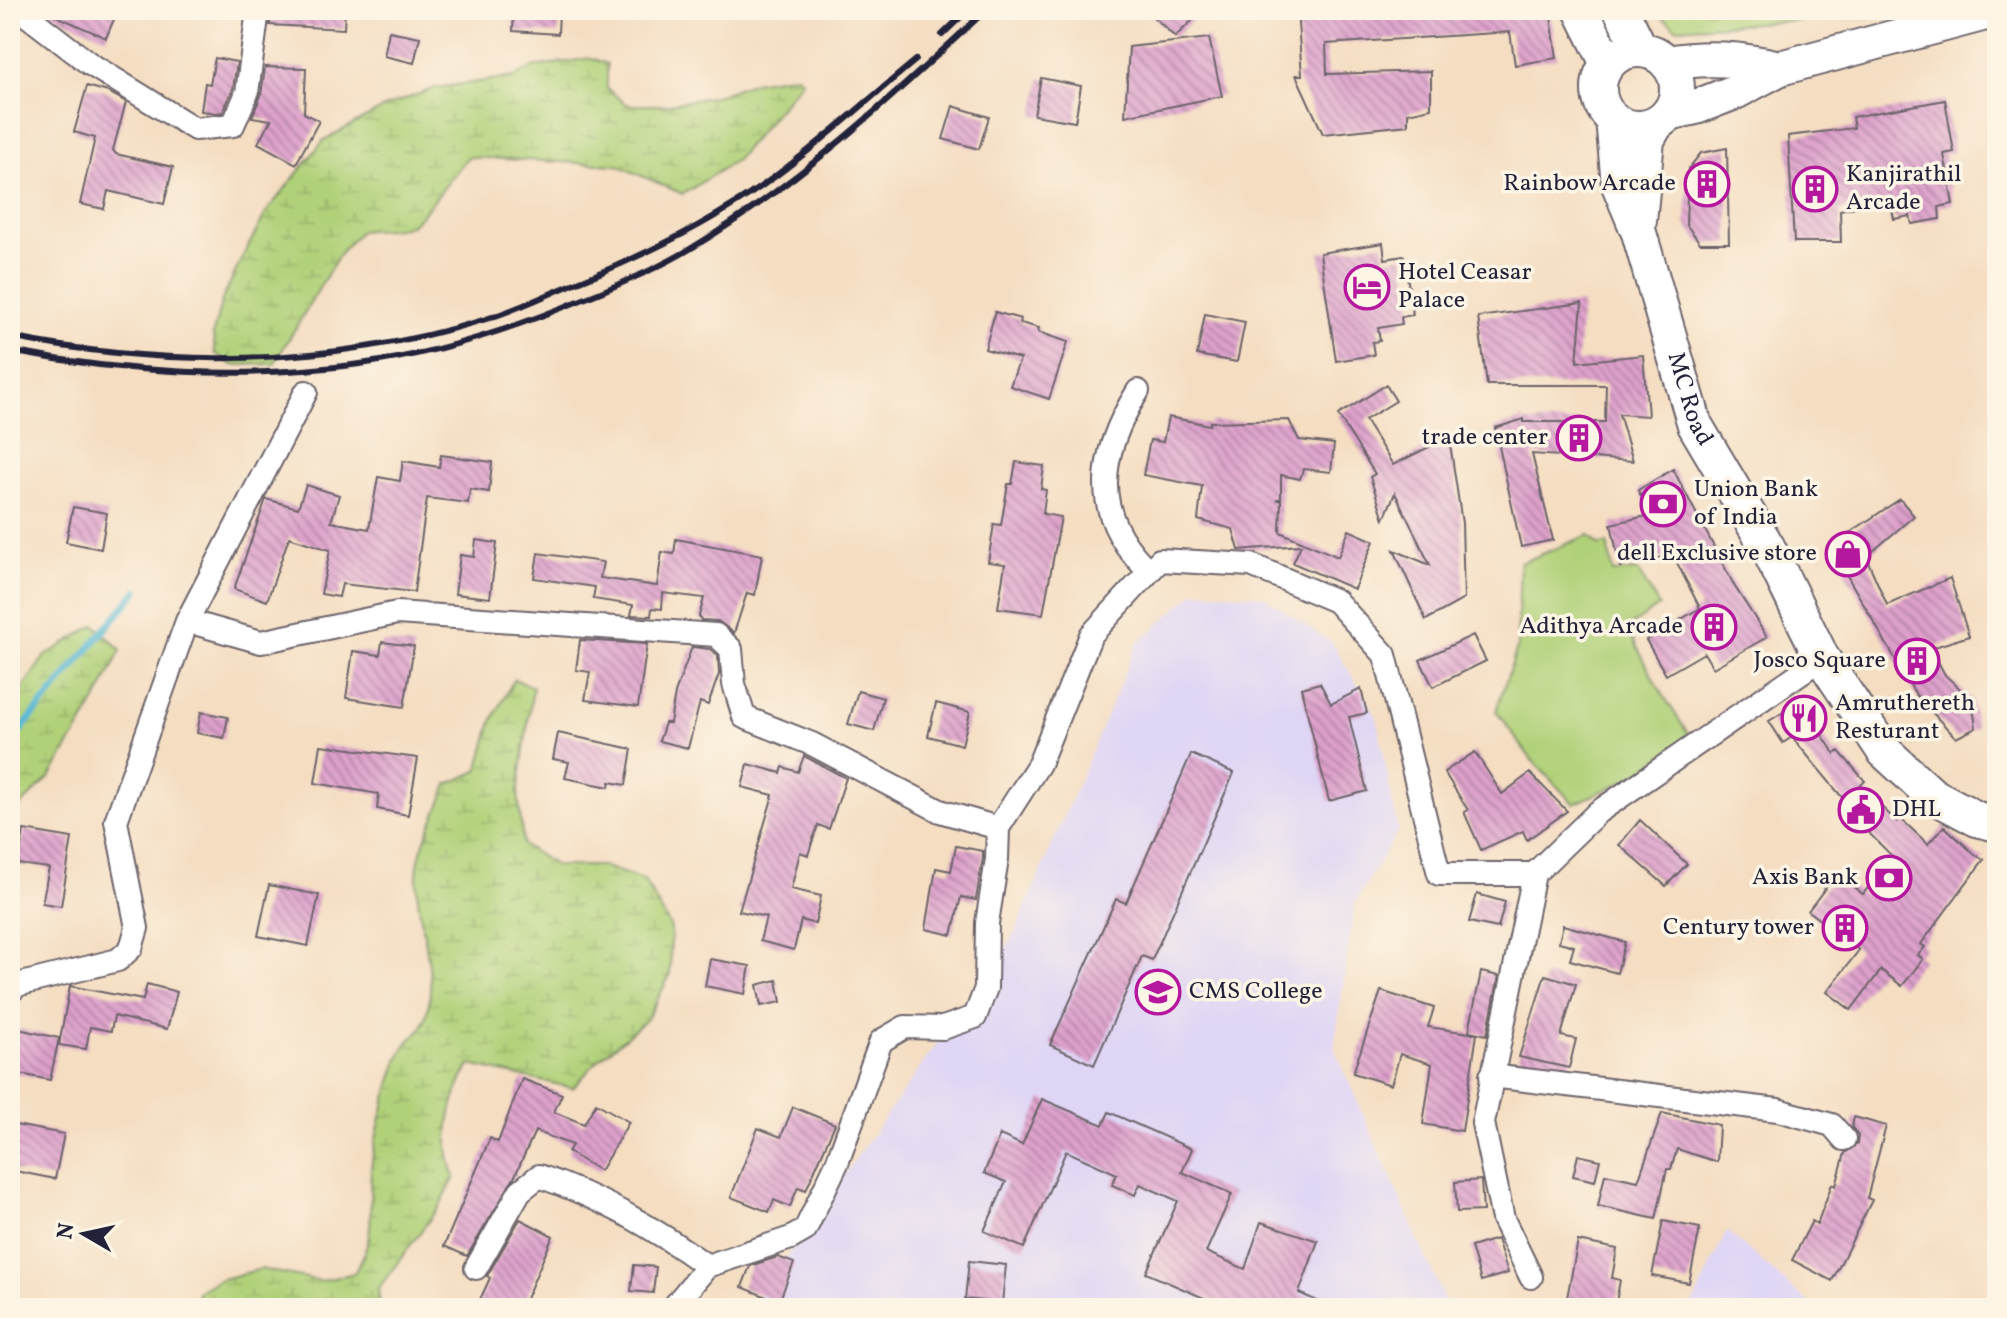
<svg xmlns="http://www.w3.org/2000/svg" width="2007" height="1318" viewBox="0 0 2007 1318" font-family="Vollkorn,serif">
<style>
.built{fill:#dfd5f5}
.green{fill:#b1d179;stroke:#6a7a5a;stroke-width:2}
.wetland{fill:url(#wetland-marsh);stroke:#6a7a5a;stroke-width:2}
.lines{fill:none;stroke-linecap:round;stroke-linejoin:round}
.stream{stroke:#54b6d3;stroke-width:7}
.building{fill:url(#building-back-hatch)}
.street-casing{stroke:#6c636a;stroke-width:26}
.primary-casing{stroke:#6c636a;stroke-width:38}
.street{stroke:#fff;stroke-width:22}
.primary{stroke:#fff;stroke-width:34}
.rail{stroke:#22223b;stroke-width:6}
.labels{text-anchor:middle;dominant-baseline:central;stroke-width:7;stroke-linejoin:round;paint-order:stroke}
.poi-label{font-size:24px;fill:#22223b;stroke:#fcf5e5;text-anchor:end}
.street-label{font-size:24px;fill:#22223b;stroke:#fcf5e5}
</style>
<defs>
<pattern id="wetland-marsh" width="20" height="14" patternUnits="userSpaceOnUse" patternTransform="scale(2)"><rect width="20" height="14" fill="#b1d179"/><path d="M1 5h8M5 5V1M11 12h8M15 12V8" fill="none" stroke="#98b36a"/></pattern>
<pattern id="building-back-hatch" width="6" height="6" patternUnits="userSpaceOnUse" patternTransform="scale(2)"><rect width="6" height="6" fill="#dda0cb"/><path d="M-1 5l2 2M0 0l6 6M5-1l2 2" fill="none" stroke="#b382a6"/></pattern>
</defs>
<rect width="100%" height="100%" fill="#fcf5e5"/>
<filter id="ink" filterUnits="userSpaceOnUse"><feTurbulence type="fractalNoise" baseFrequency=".0125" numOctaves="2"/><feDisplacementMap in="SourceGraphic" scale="16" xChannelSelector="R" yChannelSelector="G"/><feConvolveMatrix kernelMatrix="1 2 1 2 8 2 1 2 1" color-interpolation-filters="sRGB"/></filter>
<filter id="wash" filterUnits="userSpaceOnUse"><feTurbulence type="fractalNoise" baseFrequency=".006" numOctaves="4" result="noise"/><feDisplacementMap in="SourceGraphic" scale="32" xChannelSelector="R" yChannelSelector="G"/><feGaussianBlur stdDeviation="1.8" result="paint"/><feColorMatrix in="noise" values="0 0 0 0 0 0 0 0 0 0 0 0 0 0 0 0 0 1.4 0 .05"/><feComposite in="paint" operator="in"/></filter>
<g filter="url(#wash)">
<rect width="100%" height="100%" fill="#f4ddc1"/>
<path class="built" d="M1196,591L1263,596L1332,643L1376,715L1398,830L1355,903L1334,1048L1448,1308H750L1014,935L1137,644Z
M1727,1231L1815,1308H1691Z"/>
<path class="green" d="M1653,10H1972L1676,28Z
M1589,535L1599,546L1607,543L1613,572L1638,571L1659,606L1627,628L1657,685L1690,737L1629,779L1574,804L1532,760L1496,711L1517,648L1520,563Z"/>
<path class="wetland" d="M591,58L607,64V89L628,105H664L716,96L754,82L796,75L802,81L736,160L683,194L617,165L468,157C455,172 423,218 410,225C397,231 374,229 360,231L340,253L274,364L232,365L215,353L213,333L222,300L243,256L267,211L324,140L387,106L435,88L514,77L534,67Z
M95,625L121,650L96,701L50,777L10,816V706L45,656Z
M514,679L533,687L518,792L523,845L556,866H601L644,880L671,928L670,975L647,1019L597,1061L573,1088L470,1065C451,1097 440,1141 455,1177L441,1204L378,1289L380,1308H193L199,1291L218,1280L261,1269L321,1281L354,1273C380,1233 366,1206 372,1162C375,1138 393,1063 406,1045C410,1038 419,1034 422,1027C444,977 415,925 417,876C418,844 438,814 448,784L478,771L492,721Z"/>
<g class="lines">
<path class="stream" d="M10,743L137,591"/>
</g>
<g id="blocks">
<path class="building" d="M43,10H118L106,38Z
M272,10H345L344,29L270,25Z
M514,10H559L558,34L513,31Z
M1146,10H1203L1175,37Z
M1297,10H1550L1557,58L1515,65L1510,32L1326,44L1327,74L1431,71V108L1408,113V125L1323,134L1296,75H1302Z
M389,31L420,37L414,63L384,56Z
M1209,38L1222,96L1125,116L1129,47Z
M215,58L237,62L233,89L223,112L216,113L201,111L205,83L210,84Z
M265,67L306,68L304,113L319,121L296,164L258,143L271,120L252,117L261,95Z
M1041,78L1081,86L1075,122L1034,115Z
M87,86L108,92L126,102L113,150L116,154L173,167L164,204L108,191L104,209L80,204L95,138L74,132Z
M1945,100L1954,152L1944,154L1953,204L1939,207L1940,219L1912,224L1910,216L1894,219L1890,200L1840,210L1841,242H1794L1788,136L1854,128L1852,117Z
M953,106L989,117L979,149L943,139Z
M1727,148L1729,243H1700L1686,224L1688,169L1701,153Z
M1383,243L1385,259L1404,256L1413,315L1401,317L1402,324L1378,328L1380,341L1372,342L1374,355L1336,361L1320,253Z
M1582,303L1577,362L1643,355L1648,416L1619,414L1633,461L1532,454L1553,540L1521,547L1495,428L1524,419V422H1605L1606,385H1487L1478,317Z
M995,312L1021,319L1020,323L1039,328L1038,332L1068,342L1049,399L1010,386L1020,359L985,349Z
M1205,314L1245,322L1237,362L1197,355Z
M1386,385L1396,401L1365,420L1393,465L1449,437L1462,523L1464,599L1426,620L1394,550L1430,565L1395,493L1384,519L1370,477L1375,474L1338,415Z
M1168,417L1210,425V422L1289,420L1299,440L1334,444L1331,472L1303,469L1300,479L1281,475V499H1276L1281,501L1280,532L1338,557L1349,530L1374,541L1354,589L1293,563L1301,545L1239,550L1233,529L1198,520L1202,486L1143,475L1150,440L1163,442Z
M441,455L492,462L489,492L470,489L468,503L427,498L414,592L342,584L339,597L321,594L330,550L289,537L267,601L234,589L266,499L298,508L306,485L339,495L331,522L369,529L378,477L400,481L403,461L439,467Z
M1016,462L1044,466L1041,489L1046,490L1043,514L1061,517L1043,614L998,608L1005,564L988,562L994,524L1001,525L1008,484H1012Z
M1673,469L1735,587L1767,637L1713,668L1704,653L1666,675L1646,640L1700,608L1673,555L1620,567L1611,524L1651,515L1638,490Z
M1900,499L1914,516L1866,557L1887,605L1950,578L1969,636L1931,648L1945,675L1972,700L1976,728L1956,738L1916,695L1830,546Z
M73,507L107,513L101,549L66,542Z
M676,539L762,555L755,595L747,593L734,633L718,621L701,620L699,616L704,598L663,593L662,609L652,608L651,616L631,615L633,605L593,599L595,587L534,578L538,553L603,562L600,578L657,586L662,552L674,554Z
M476,540L497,543L490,598L455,594L460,555L474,557Z
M1473,635L1486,661L1433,687L1420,660Z
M580,640L647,644L638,707L585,700L590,672L576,670Z
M382,642L414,646L404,707L346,698L353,651L380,655Z
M692,647L710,649L718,656L719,674L708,705L700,702L688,748L659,741L665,723H670L675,693Z
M1320,683L1331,704L1361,689L1367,713L1349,717L1367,791L1329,801L1301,688Z
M858,691L883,698L874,731L848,724Z
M1805,699L1818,720L1814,723L1835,754L1839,751L1865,781L1860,786L1897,822L1901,819L1928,844L1944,826L1974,854L1984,859L1921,944L1925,947L1918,955L1923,959L1902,986L1881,970L1851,1010L1827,992L1859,950L1808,911L1836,874L1863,894L1892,856L1842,806L1846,802L1792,737L1783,743L1769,721Z
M936,703L970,712L962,745L928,736Z
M201,712L228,717L224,738L197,733Z
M558,733L632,749L626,785L610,782L609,787L565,778L569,762L553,759Z
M321,745L418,758L408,815L377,809L379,794L315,783Z
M1475,752L1502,794L1530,773L1567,811L1527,840L1523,831L1481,850L1464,812L1468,810L1444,772Z
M1191,754L1234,773L1152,960L1142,956L1094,1065L1050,1045L1116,899L1126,903Z
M804,756L846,778L829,829L818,825L808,855L800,852L791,889L821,896L815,924L801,920L794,950L760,941L766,917L739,911L773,795L742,787L748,764L781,773L783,767L798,772Z
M1640,820L1687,864L1666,886L1619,845Z
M24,830L72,838L61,906L42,903L49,868L18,864Z
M956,846L983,851V858L976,900L961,897L952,935L926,929L936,868L951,871Z
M269,885L319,895L308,946L258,936Z
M1477,894L1505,902L1498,928L1469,922Z
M1563,925L1625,942L1617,973L1570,960L1574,946L1559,942Z
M710,959L750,966L745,994L705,986Z
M1481,972L1499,976L1487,1035L1469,1031Z
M1545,975L1576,984L1561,1036L1576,1039L1569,1068L1519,1057Z
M777,980L781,1002L761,1006L757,985Z
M147,984L177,992L167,1029L114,1016L111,1031L90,1027L86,1049L59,1045L70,986L143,1000Z
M1381,991L1434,1008L1428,1027L1477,1034L1462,1131L1423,1124L1432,1064L1400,1054L1391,1085L1353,1073Z
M18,1029L59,1038L50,1080L10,1072Z
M522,1079L562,1094L554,1112L584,1124L596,1103L629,1122L600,1171L568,1152L572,1145L535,1131L514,1178L467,1256L444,1246L490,1138L498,1142Z
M1042,1099L1103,1125L1109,1112L1192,1149L1182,1172L1232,1194L1206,1252L1245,1269L1261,1222L1318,1241L1299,1293L1333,1308H1227L1146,1273L1178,1201L1140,1184L1135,1195L1112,1185L1117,1174L1066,1151L1024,1248L984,1231L1006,1182L984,1173L1000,1135L1022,1145Z
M793,1107L835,1124L806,1190L798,1187L790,1207L774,1200L769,1212L731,1197L758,1128L781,1137Z
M1662,1113L1719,1125L1717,1162L1677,1149L1671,1169H1667L1656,1219L1598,1206L1605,1174L1638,1181Z
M1854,1117L1886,1126L1867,1198L1872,1200L1832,1281L1792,1260L1812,1221L1817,1224L1832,1184L1836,1186L1845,1153L1857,1144L1858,1136L1852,1127Z
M10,1124L64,1134L55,1179L10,1170Z
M1578,1155L1600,1160L1595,1181L1573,1176Z
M1481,1180L1483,1211L1457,1212L1455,1182Z
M520,1219L553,1236L522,1308H476L490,1278L487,1276Z
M1663,1221L1700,1228L1689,1283L1652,1276Z
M1497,1239L1508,1273L1481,1281L1471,1247Z
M1578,1241L1617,1249L1612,1278L1620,1280L1615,1308H1565Z
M778,1257L794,1263L779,1302L742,1287L750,1266Z
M969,1261L1006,1265L1002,1303L965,1299Z
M634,1265L656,1267L653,1293L631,1291Z"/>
</g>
</g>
<g filter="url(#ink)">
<use href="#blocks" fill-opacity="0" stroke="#6c636a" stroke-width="2"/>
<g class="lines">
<g class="street-casing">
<path id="street" d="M20,10L90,64L195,129L233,125L247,93L258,10
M1138,391C1097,456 1090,516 1149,571
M187,621L306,392
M10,992L17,985L118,960L131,948L137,928L116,821L187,621L261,642L397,613L716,635L731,649L734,684L744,717L812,744L940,811L998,828L1039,764L1091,635L1160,560L1251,565L1336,601L1385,655L1439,874H1534L1598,812L1822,658
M1491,1076L1778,1110L1832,1125L1844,1139
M476,1268L520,1191L539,1176C602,1198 653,1227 707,1266
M1531,1277L1503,1219L1483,1123L1534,874
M673,1308L707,1266L791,1238L805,1230L837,1163L881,1041L905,1027L943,1028L975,1017L986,988L987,923L997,859L998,828"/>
</g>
<g class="primary-casing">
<g id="primary">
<path d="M1581,10L1608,64"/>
<path d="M1621,10L1641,50"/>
<circle cx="1638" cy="89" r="39"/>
<path d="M1667,63C1707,56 1741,59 1780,68"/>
<path d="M1669,113L1696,107L1735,92L1780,68L1997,10"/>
<path id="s1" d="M1613,119L1619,185L1639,233L1695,425L1768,548L1822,658L1884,751L1932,795L1977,819L1997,824"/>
<path d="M1639,221L1647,140L1656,124"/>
</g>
</g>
<use href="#street" class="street"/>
<use href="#primary" class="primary"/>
<path class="rail" d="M942,35L968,10
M10,337C166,368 330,367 483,320C514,311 544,296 573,284C641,257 706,226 766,183C818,146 866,101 916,60
M10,351C123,373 246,380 360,364C436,354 515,328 586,298C621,284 657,269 690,249C800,183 893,97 986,10"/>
</g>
</g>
<defs>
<g id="building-ring" transform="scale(2.3)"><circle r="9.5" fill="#fcf5e5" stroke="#b5179e" stroke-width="1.5"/><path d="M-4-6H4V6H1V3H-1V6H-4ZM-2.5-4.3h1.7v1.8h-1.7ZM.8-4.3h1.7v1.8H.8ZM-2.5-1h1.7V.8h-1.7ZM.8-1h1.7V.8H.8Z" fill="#b5179e"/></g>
<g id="hotel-ring" transform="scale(2.3)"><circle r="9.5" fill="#fcf5e5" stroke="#b5179e" stroke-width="1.5"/><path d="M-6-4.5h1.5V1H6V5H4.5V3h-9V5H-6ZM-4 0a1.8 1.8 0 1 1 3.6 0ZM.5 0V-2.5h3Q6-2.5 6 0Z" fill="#b5179e"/></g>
<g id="bank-ring" transform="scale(2.3)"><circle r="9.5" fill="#fcf5e5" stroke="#b5179e" stroke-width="1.5"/><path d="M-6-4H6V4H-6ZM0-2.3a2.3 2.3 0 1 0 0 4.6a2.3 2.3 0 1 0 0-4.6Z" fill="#b5179e"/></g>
<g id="shop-ring" transform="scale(2.3)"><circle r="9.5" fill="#fcf5e5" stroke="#b5179e" stroke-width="1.5"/><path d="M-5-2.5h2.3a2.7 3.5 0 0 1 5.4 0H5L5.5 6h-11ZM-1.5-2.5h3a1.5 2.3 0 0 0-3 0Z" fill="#b5179e"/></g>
<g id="restaurant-ring" transform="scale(2.3)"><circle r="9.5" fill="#fcf5e5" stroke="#b5179e" stroke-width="1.5"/><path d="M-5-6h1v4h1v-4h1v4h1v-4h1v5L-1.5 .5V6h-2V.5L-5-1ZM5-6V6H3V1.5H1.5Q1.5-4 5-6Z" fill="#b5179e"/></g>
<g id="civic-ring" transform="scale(2.3)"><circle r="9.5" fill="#fcf5e5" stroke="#b5179e" stroke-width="1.5"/><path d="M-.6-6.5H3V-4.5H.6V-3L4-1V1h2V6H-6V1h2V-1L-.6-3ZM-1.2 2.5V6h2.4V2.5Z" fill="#b5179e"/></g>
<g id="university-ring" transform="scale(2.3)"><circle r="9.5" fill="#fcf5e5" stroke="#b5179e" stroke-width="1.5"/><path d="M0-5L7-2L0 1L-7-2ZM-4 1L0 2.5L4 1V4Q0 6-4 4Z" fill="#b5179e"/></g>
</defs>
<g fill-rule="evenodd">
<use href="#building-ring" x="1707" y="184"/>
<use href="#building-ring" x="1815" y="189"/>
<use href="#hotel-ring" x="1367" y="287"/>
<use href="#building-ring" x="1579" y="438"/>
<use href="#bank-ring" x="1663" y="504"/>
<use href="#shop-ring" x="1848" y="554"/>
<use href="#building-ring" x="1714" y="627"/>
<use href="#building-ring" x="1917" y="661"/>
<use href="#restaurant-ring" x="1804" y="718"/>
<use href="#civic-ring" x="1861" y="810"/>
<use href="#bank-ring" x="1889" y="878"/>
<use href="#building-ring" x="1845" y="928"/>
<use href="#university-ring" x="1158" y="992"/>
</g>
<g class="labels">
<g class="poi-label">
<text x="1846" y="175" text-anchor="start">Kanjirathil<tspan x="1846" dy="28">Arcade</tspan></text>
<text x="1676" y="184">Rainbow Arcade</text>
<text x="1398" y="273" text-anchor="start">Hotel Ceasar<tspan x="1398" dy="28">Palace</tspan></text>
<text x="1548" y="438">trade center</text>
<text x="1694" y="490" text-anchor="start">Union Bank<tspan x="1694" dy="28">of India</tspan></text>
<text x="1817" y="554">dell Exclusive store</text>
<text x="1683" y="627">Adithya Arcade</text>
<text x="1886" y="661">Josco Square</text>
<text x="1835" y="704" text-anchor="start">Amruthereth<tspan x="1835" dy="28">Resturant</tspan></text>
<text x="1892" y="810" text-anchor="start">DHL</text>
<text x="1858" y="878">Axis Bank</text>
<text x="1814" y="928">Century tower</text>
<text x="1189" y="992" text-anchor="start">CMS College</text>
</g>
<g class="street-label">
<text stroke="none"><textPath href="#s1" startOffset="292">MC Road</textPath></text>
</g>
</g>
<rect width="2007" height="1318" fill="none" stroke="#fcf5e5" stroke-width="40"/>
<g transform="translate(84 1234) rotate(279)" stroke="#fcf5e5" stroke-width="6" paint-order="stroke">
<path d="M0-6L14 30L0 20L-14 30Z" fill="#22223b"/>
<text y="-12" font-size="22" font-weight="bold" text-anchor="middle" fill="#22223b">N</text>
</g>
</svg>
